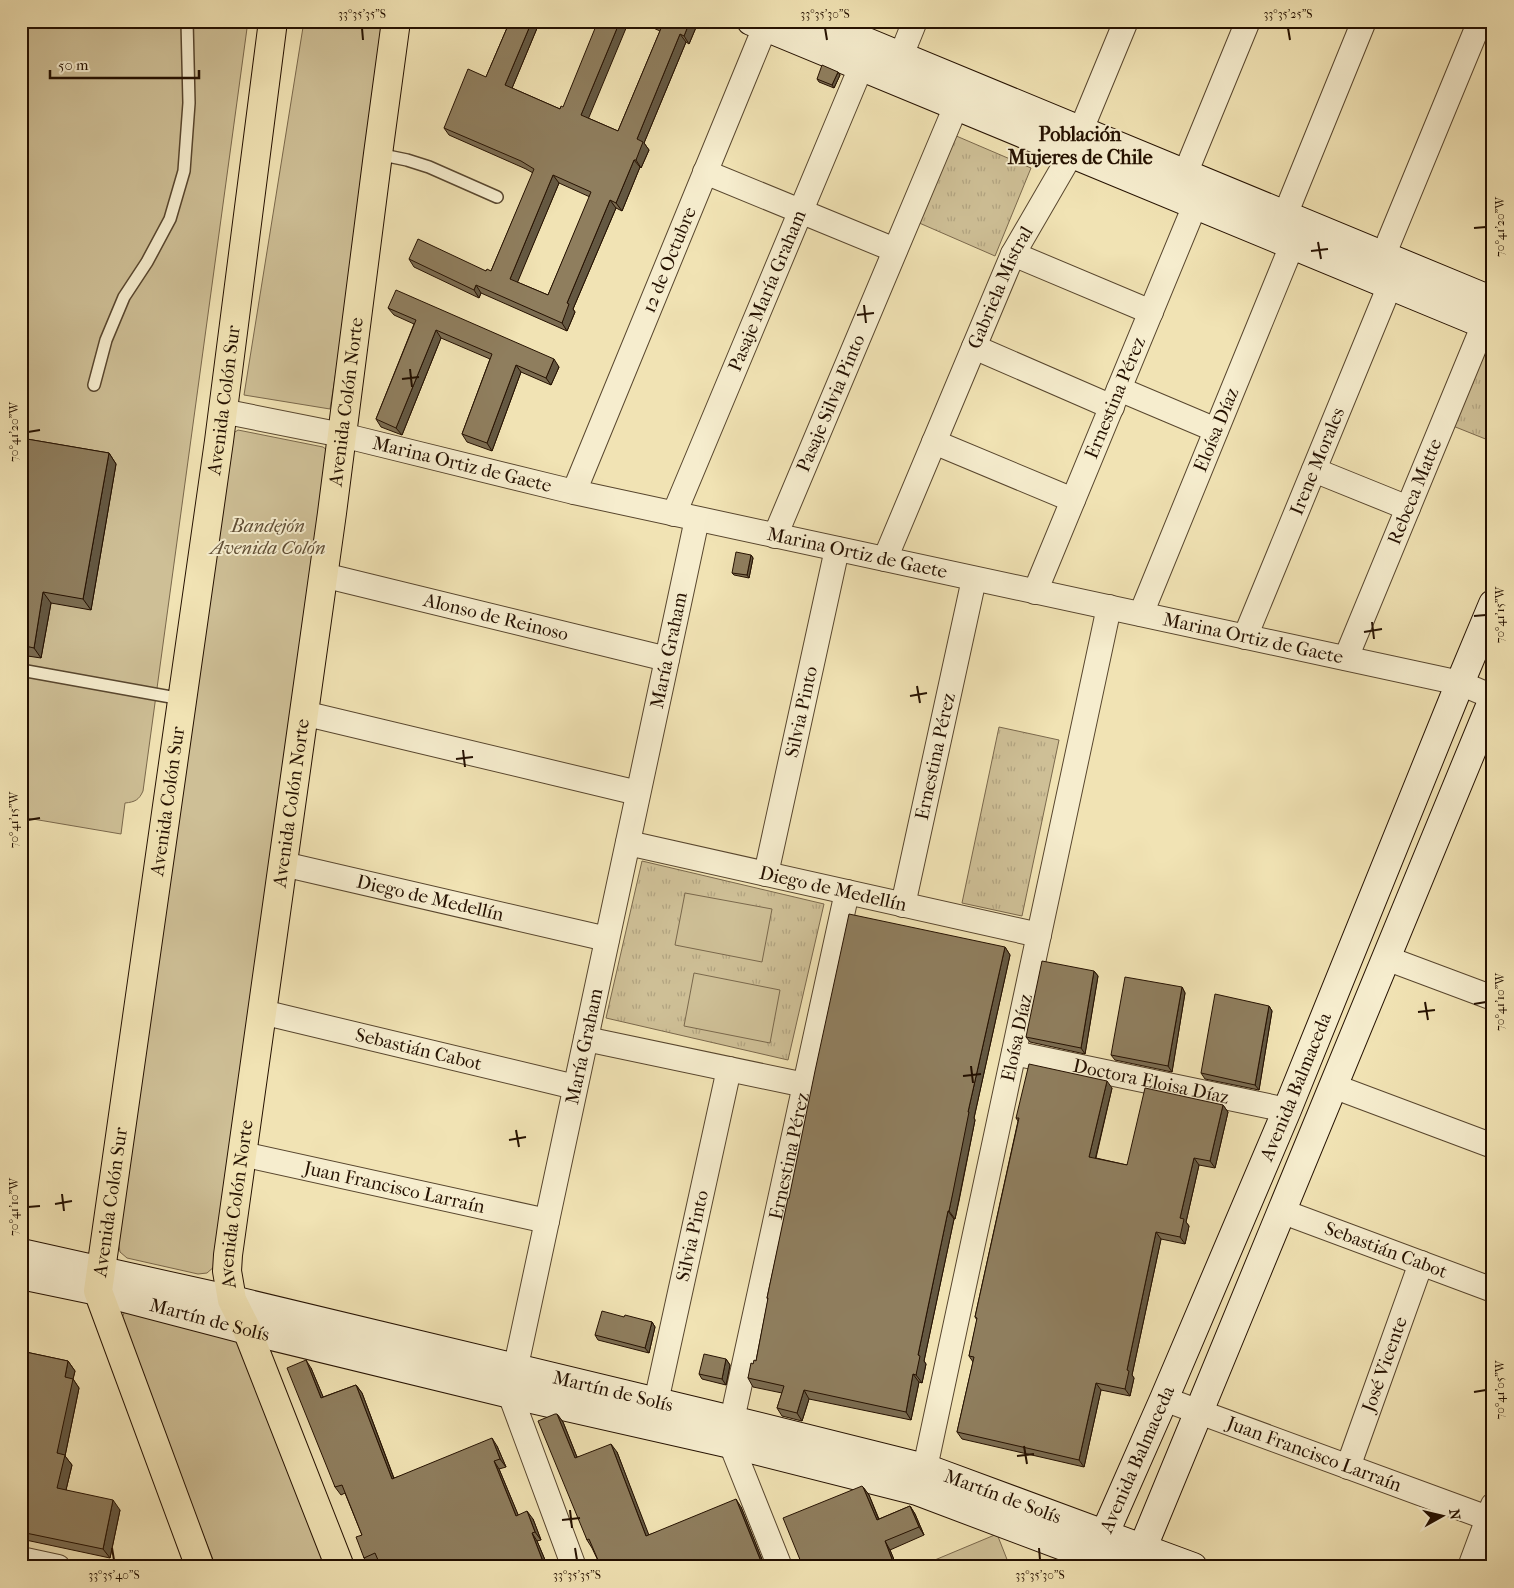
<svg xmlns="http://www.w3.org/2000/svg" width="1514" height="1588" viewBox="0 0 1514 1588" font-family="'IM FELL French Canon',serif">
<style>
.grass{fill:url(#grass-tufts);stroke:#7a684c}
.park{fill:#cebf96;stroke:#7a684c}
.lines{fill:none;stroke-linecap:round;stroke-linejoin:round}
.lane-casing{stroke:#58462e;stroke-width:14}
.street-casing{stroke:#58462e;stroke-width:26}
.secondary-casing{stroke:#251101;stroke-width:30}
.primary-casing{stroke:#251101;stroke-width:30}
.lane{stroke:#f6edce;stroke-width:11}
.street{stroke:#f6edce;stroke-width:24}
.secondary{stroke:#f6edce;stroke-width:28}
.primary{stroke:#f1e3b4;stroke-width:28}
.wall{fill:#7b6c51;stroke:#251101;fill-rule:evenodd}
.shaded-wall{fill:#645842;stroke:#251101}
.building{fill:#8f7e5e;stroke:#251101;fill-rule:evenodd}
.ticks{fill:none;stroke:#251101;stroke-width:2}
.labels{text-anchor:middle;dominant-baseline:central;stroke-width:4;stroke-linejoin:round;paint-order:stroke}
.street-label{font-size:19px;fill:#251101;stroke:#f6edce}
.park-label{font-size:19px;font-style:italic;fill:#604e35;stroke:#f6edce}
.neighbourhood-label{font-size:20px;font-weight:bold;fill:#251101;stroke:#f6edce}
.neatline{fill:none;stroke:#251101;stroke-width:2}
.ticks-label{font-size:12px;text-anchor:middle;fill:#251101}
</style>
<defs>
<pattern id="grass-tufts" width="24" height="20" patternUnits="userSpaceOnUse" patternTransform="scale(1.25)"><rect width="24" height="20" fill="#cebf96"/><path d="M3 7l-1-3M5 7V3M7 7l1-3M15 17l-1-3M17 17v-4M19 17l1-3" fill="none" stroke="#b1a380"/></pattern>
</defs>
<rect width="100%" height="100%" fill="#f1e3b4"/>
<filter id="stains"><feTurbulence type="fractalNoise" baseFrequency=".004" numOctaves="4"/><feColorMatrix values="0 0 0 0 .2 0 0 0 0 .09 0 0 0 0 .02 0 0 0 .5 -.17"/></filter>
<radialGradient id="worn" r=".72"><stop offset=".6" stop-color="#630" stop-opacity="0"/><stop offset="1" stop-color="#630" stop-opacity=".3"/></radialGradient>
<path class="grass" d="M954,135L1031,168L995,256L917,222Z
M1489,337L1493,339V442L1453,426Z
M999,727L1059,740L1022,916L962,903Z
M642,861L824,904L788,1060L606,1018Z"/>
<path class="park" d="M21,21H248L143,791C139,800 135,802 125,803L121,834L21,817Z
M304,21H392L330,409L244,395Z
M238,430L323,447L327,450L215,1266L207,1273L198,1274L127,1258L120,1252L118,1240L232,434Z
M685,893L772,909L762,962L675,945Z
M694,973L780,990L770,1043L684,1026Z
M125,1311L236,1334L333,1567H216L125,1341L121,1320Z
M997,1534L1010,1567H918Z"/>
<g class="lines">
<g class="lane-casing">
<path id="lane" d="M378,154L407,160L429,167L497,197
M94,385L106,340L124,297L147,262L170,219L184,171L189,103L187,21
M21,670L182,699"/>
</g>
<g class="street-casing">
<g id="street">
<path d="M894,73L915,21"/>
<path d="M705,172L895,250"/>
<path d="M1185,174L1248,21"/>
<path d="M1285,215L1364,21"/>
<path d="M1013,254L1151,312"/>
<path d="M1383,256L1480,21"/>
<path d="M974,347L1112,407"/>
<path d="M1119,389L1216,430"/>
<path id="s1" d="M222,411L342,435L574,492L1460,683L1493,697"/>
<path d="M934,442L1073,500"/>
<path d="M1314,470L1408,508"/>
<path id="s2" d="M574,492L765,27"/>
<path id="s3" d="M674,514L861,67"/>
<path id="s4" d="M775,536L956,106"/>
<path id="s5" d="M885,559L1013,254L1071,154L1126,21"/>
<path id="s6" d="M323,575L667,659"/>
<path id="s7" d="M1035,592L1195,205"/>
<path id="s8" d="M1141,614L1292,245"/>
<path id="s9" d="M1245,637L1390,285"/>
<path id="s10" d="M1346,658L1484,324"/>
<path d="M303,713L638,793"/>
<path id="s11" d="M628,843L1039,935"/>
<path id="s12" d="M283,864L607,939"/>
<path id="s13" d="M766,874L837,549"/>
<path id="s14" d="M903,905L974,579"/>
<path d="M1386,958L1493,998"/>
<path id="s15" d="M262,1012L575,1087"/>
<path d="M586,1039L805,1085"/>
<path id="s16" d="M1014,1053L1287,1110"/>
<path d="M1333,1086L1493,1146"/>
<path id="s17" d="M242,1154L547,1221"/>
<path id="s18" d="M1281,1211L1493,1290"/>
<path id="s19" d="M1164,1399L1493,1520"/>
<path id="s20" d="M656,1402L729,1069"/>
<path id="s21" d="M732,1420L847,892"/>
<path d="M731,1444L780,1567"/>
<path id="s22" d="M1348,1467L1421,1263"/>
<path id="s23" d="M925,1468L1109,607"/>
<path d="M21,1559L58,1567"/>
<path id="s24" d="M574,1567L510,1394L697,519"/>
<path d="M1470,1567L1493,1505"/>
</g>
</g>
<g class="secondary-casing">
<g id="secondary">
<path d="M751,21L1493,328"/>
<path d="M816,21L1493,301"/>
<path id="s25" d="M21,1253L232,1300L732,1420L925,1468L1193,1567"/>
<path id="s26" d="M21,1275L98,1291L247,1330L510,1394L731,1444L917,1491L1119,1567"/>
<path id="s27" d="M1097,1551L1164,1399L1287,1110L1460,683L1493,604"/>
<path d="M1136,1564L1493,699"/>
</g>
</g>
<g class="primary-casing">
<g id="primary">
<path id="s28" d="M200,1567L98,1291L219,441L273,21"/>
<path id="s29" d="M340,1567L247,1330L232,1300L227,1271L228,1255L332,513L378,154L396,21"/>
</g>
</g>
<use href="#lane" class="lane"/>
<use href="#street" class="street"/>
<use href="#secondary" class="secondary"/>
<use href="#primary" class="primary"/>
</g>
<path class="wall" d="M510,21H540L512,88L560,109L588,118L618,131L660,31L638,21H694L697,25L689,44L686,42L644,143L649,150L641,168L640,167L622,211L616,208L573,309L575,312L567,331L481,293L479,298L414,267L409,259L486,271H491L533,173L526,169L449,135L444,128L486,77ZM559,183L590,197L548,295L517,282Z
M838,72L840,75L834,88L819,82L817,79Z
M388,308L559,367L551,385L521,372L492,451L467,442L462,434L490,359L441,338L402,435L381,427L376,419L414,324L394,315Z
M21,438L109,453L116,464L91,610L51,603L41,658L21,655Z
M751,555L753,558L749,578L734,575L732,573Z
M1005,947L1010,955L974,1118L975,1120L959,1201L955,1219H954L924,1361L926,1364L922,1383L919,1382L911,1420L809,1399L802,1421L782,1416L777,1408L782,1393L753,1387L748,1378L753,1364L756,1361L768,1300L767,1298L789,1198Z
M1094,971L1098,976L1085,1054L1030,1042L1026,1037Z
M1182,987L1185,993L1172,1072L1115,1060L1111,1055Z
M1269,1006L1272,1011L1259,1090L1205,1079L1201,1073Z
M1112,1088L1096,1158L1127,1165L1223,1105L1228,1112L1215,1168L1199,1165L1186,1222L1189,1226L1185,1244L1161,1239L1132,1375L1134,1378L1130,1396L1101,1390L1084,1467L962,1439L957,1432L973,1362L969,1356L977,1320L975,1317L1018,1121L1016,1118Z
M624,1317L652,1322L655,1327L649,1353L598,1340L595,1335Z
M21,1351L68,1361L75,1371L73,1379L79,1388L65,1456L72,1465L66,1490L120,1510L110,1558L21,1539Z
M726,1359L730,1365L726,1385L702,1379L699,1374Z
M311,1368L323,1397L356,1385L362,1393L394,1478L497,1446L506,1467L499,1469L518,1515L533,1519L541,1540L537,1541L548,1567H381L379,1562L370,1566L364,1558L362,1535L345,1493L341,1495L335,1487Z
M557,1414L563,1422L577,1457L617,1452L648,1535L741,1507L765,1567H601L592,1548L587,1540Z
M863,1487L869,1495L879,1519L910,1506L915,1514L924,1535L890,1550L897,1567H803Z"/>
<path class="shaded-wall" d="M532,21H540L510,93L505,85Z
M620,21H629L587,122L581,115Z
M690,21H694L697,25L689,44L684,36Z
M680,34L686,42L644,143L649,150L641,168L636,160L637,139Z
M838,72L840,75L834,88L832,85Z
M634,160L640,167L622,211L616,203Z
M553,175L559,183L516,286L510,279Z
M610,200L616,208L573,309L575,312L567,331L562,323L567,303Z
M476,285L481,293L479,298L474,290Z
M436,330L441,338L402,435L396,428Z
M554,359L559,367L551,385L546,378Z
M516,365L521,372L492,451L487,443Z
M109,453L116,464L91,610L83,599Z
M751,555L753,558L749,578L747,575Z
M43,592L51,603L41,658L34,648Z
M1005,947L1010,955L974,1118L975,1120L955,1219L949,1211L968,1112Z
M1094,971L1098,976L1085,1054L1081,1048Z
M1182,987L1185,993L1172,1072L1168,1066Z
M1269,1006L1272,1011L1259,1090L1255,1085Z
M1107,1081L1112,1088L1094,1164L1089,1157Z
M1223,1105L1228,1112L1215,1168L1210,1161Z
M1194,1158L1199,1165L1186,1222L1189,1226L1185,1244L1180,1237V1218Z
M948,1211L954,1219L924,1361L926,1364L922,1383L916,1375L918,1355Z
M1156,1232L1161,1239L1132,1375L1134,1378L1130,1396L1125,1389L1127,1370Z
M652,1322L655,1327L649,1353L645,1348Z
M726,1359L730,1365L726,1385L722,1379Z
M306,1360L311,1368L327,1406L321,1398Z
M68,1361L75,1371L73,1379L79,1388L65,1456L72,1465L64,1498L57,1488V1453L65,1377Z
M913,1374L919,1382L911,1420L906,1412Z
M1096,1383L1101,1390L1084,1467L1079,1460Z
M356,1385L362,1393L397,1487L392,1479Z
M804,1390L809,1399L802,1421L797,1413Z
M557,1414L563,1422L580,1465L575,1458Z
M492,1438L497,1446L506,1467L500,1459Z
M611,1444L617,1452L652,1543L646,1536Z
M494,1461L499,1469L522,1524L516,1516Z
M863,1487L869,1495L882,1528L877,1520Z
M736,1499L741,1507L765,1567H763L762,1564Z
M113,1500L120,1510L110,1558L103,1549Z
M910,1506L915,1514L924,1535L919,1527Z
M527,1511L533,1519L541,1540L535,1532Z
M532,1533L537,1541L548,1567H545Z
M885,1541L890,1550L897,1567H895Z"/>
<path class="building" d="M510,21H532L505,85L560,109L561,106L563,107L598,21H620L581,115L618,131L662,26L650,21H690L684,36L680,34L637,139L643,142L636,160H634L616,203L610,200L567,303L569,304L562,323L476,285L474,290L409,259L418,239L486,271L487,269L491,271L534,169L521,161L444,128L468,69L486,77ZM553,175L591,192L548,295L510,279Z
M822,65L838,72L832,85L817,79Z
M396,290L554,359L546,378L516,365L487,443L462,434L492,354L436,330L396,428L376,419L416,320L388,308Z
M21,438L109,453L83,599L43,592L34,648L21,645Z
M736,552L751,555L747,575L732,573Z
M849,914L1005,947L968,1112H969L953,1192L949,1211H948L918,1355L920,1356L916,1375L913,1374L906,1412L804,1390L797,1413L777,1408L784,1386L748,1378L751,1363L753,1364L754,1360L756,1361L768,1298H767L788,1198H789L815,1071Z
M1042,961L1094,971L1081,1048L1026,1037Z
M1125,977L1182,987L1168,1066L1111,1055Z
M1215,994L1269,1006L1255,1085L1201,1073Z
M1029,1064L1107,1081L1089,1157L1127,1165L1145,1088L1223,1105L1210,1161L1194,1158L1180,1218L1184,1219L1180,1237L1156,1232L1127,1370L1129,1371L1125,1389L1096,1383L1079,1460L957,1432L974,1357L969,1356L977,1318L975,1317L1019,1118H1016Z
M602,1311L624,1317L625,1315L652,1322L645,1348L595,1335Z
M21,1351L68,1361L65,1377L73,1379L57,1453L65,1455L57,1488L113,1500L103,1549L21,1532Z
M704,1354L726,1359L722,1379L699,1374Z
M306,1360L321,1398L356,1385L392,1479L492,1438L500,1459L494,1461L516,1516L527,1511L535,1532L532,1533L545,1567H381L375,1553L364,1558L356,1537L362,1535L342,1485L335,1487L287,1368Z
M555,1414H557L575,1458L611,1444L646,1536L736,1499L762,1564L764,1567H601L589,1539L587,1540L538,1421Z
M862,1486L863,1487L877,1520L910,1506L919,1527L885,1541L895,1567H803L783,1518Z"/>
<path class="ticks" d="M362,28L363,40M825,28L827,40M1288,28L1290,40M1474,228L1486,227M1318,242L1321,259M1311,251L1328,249M864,305L866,323M857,315L874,313M410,369L412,387M402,379L419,377M28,432L40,430M1474,616L1486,615M1372,622L1374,639M1364,632L1382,629M917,686L920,703M910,696L927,693M463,750L465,767M456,759L473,757M28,820L40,818M1425,1002L1428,1020M1474,1004L1486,1002M1418,1012L1435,1010M971,1066L973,1083M963,1076L981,1074M516,1130L519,1147M509,1140L526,1137M62,1194L64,1211M55,1204L72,1201M28,1207L40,1206M1474,1392L1486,1390M1024,1446L1027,1464M1017,1456L1034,1454M570,1510L572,1528M562,1520L580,1518M112,1548L114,1560M575,1548L577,1560M1039,1548L1040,1560"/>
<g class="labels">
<g class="street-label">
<text stroke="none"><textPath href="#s2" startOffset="251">12 de Octubre</textPath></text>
<text stroke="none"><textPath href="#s5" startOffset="295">Gabriela Mistral</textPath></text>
<text stroke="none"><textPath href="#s3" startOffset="242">Pasaje María Graham</textPath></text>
<text stroke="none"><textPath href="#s7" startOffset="210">Ernestina Pérez</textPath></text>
<text stroke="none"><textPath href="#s28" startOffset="1194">Avenida Colón Sur</textPath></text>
<text stroke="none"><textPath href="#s29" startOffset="1195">Avenida Colón Norte</textPath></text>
<text stroke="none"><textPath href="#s4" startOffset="144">Pasaje Silvia Pinto</textPath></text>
<text stroke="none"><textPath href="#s8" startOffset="199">Eloísa Díaz</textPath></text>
<text stroke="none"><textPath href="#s9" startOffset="190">Irene Morales</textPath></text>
<text stroke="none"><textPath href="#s1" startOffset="246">Marina Ortiz de Gaete</textPath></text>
<text stroke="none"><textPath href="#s10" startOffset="180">Rebeca Matte</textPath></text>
<text stroke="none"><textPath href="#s1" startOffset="651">Marina Ortiz de Gaete</textPath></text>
<text stroke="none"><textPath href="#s6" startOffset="178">Alonso de Reinoso</textPath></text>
<text stroke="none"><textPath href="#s1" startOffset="1056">Marina Ortiz de Gaete</textPath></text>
<text stroke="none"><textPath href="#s24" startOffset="945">María Graham</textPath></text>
<text stroke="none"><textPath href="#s13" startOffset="166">Silvia Pinto</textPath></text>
<text stroke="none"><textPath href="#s14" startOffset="152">Ernestina Pérez</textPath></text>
<text stroke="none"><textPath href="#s28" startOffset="789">Avenida Colón Sur</textPath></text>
<text stroke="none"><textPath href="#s29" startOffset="790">Avenida Colón Norte</textPath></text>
<text stroke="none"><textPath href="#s11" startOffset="210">Diego de Medellín</textPath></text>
<text stroke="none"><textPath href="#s12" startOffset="151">Diego de Medellín</textPath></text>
<text stroke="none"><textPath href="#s23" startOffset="440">Eloísa Díaz</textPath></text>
<text stroke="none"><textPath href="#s24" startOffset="540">María Graham</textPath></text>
<text stroke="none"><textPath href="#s15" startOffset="161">Sebastián Cabot</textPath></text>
<text stroke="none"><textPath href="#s16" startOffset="140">Doctora Eloisa Díaz</textPath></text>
<text stroke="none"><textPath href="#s27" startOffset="505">Avenida Balmaceda</textPath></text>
<text stroke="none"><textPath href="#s21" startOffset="270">Ernestina Pérez</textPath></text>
<text stroke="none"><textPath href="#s17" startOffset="156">Juan Francisco Larraín</textPath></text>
<text stroke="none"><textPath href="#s28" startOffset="384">Avenida Colón Sur</textPath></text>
<text stroke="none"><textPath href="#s29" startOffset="385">Avenida Colón Norte</textPath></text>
<text stroke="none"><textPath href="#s20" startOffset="170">Silvia Pinto</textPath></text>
<text stroke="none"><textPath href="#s18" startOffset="112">Sebastián Cabot</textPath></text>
<text stroke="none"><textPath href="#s26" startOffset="194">Martín de Solís</textPath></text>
<text stroke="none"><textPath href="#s22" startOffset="109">José Vicente</textPath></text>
<text stroke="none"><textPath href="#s25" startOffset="608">Martín de Solís</textPath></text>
<text stroke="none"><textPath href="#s19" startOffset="160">Juan Francisco Larraín</textPath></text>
<text stroke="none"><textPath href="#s27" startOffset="100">Avenida Balmaceda</textPath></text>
<text stroke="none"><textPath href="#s25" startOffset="1012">Martín de Solís</textPath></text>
</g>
<g class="park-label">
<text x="268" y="526">Bandejón<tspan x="268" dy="22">Avenida Colón</tspan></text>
</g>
<g class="neighbourhood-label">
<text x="1080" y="134">Población<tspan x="1080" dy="23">Mujeres de Chile</tspan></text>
</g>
</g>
<rect width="1514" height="1588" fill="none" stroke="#f1e3b4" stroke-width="55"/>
<g transform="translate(1442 1516) rotate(82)" stroke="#f6edce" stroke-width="4" paint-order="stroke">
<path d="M0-4L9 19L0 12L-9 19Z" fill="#251101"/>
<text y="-8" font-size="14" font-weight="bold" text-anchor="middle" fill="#251101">N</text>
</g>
<path d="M50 70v8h149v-8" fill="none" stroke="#251101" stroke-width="2.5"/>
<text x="58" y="70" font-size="15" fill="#251101" stroke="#f6edce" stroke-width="4" paint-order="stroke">50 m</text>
<rect x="28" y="28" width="1458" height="1532" class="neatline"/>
<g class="ticks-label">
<text x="362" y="18">33°35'35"S</text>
<text x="825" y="18">33°35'30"S</text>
<text x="1288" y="18">33°35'25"S</text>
<text transform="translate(1500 227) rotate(-90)" y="4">70°41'20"W</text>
<text transform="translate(14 432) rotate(-90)" y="4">70°41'20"W</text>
<text transform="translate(1500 615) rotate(-90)" y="4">70°41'15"W</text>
<text transform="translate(14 820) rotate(-90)" y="4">70°41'15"W</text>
<text transform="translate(1500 1002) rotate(-90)" y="4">70°41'10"W</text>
<text transform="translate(14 1207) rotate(-90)" y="4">70°41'10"W</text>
<text transform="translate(1500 1390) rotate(-90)" y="4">70°41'05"W</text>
<text x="114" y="1579">33°35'40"S</text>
<text x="577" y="1579">33°35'35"S</text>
<text x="1040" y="1579">33°35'30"S</text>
</g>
<rect width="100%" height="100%" filter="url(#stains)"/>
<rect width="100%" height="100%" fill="url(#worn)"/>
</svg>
